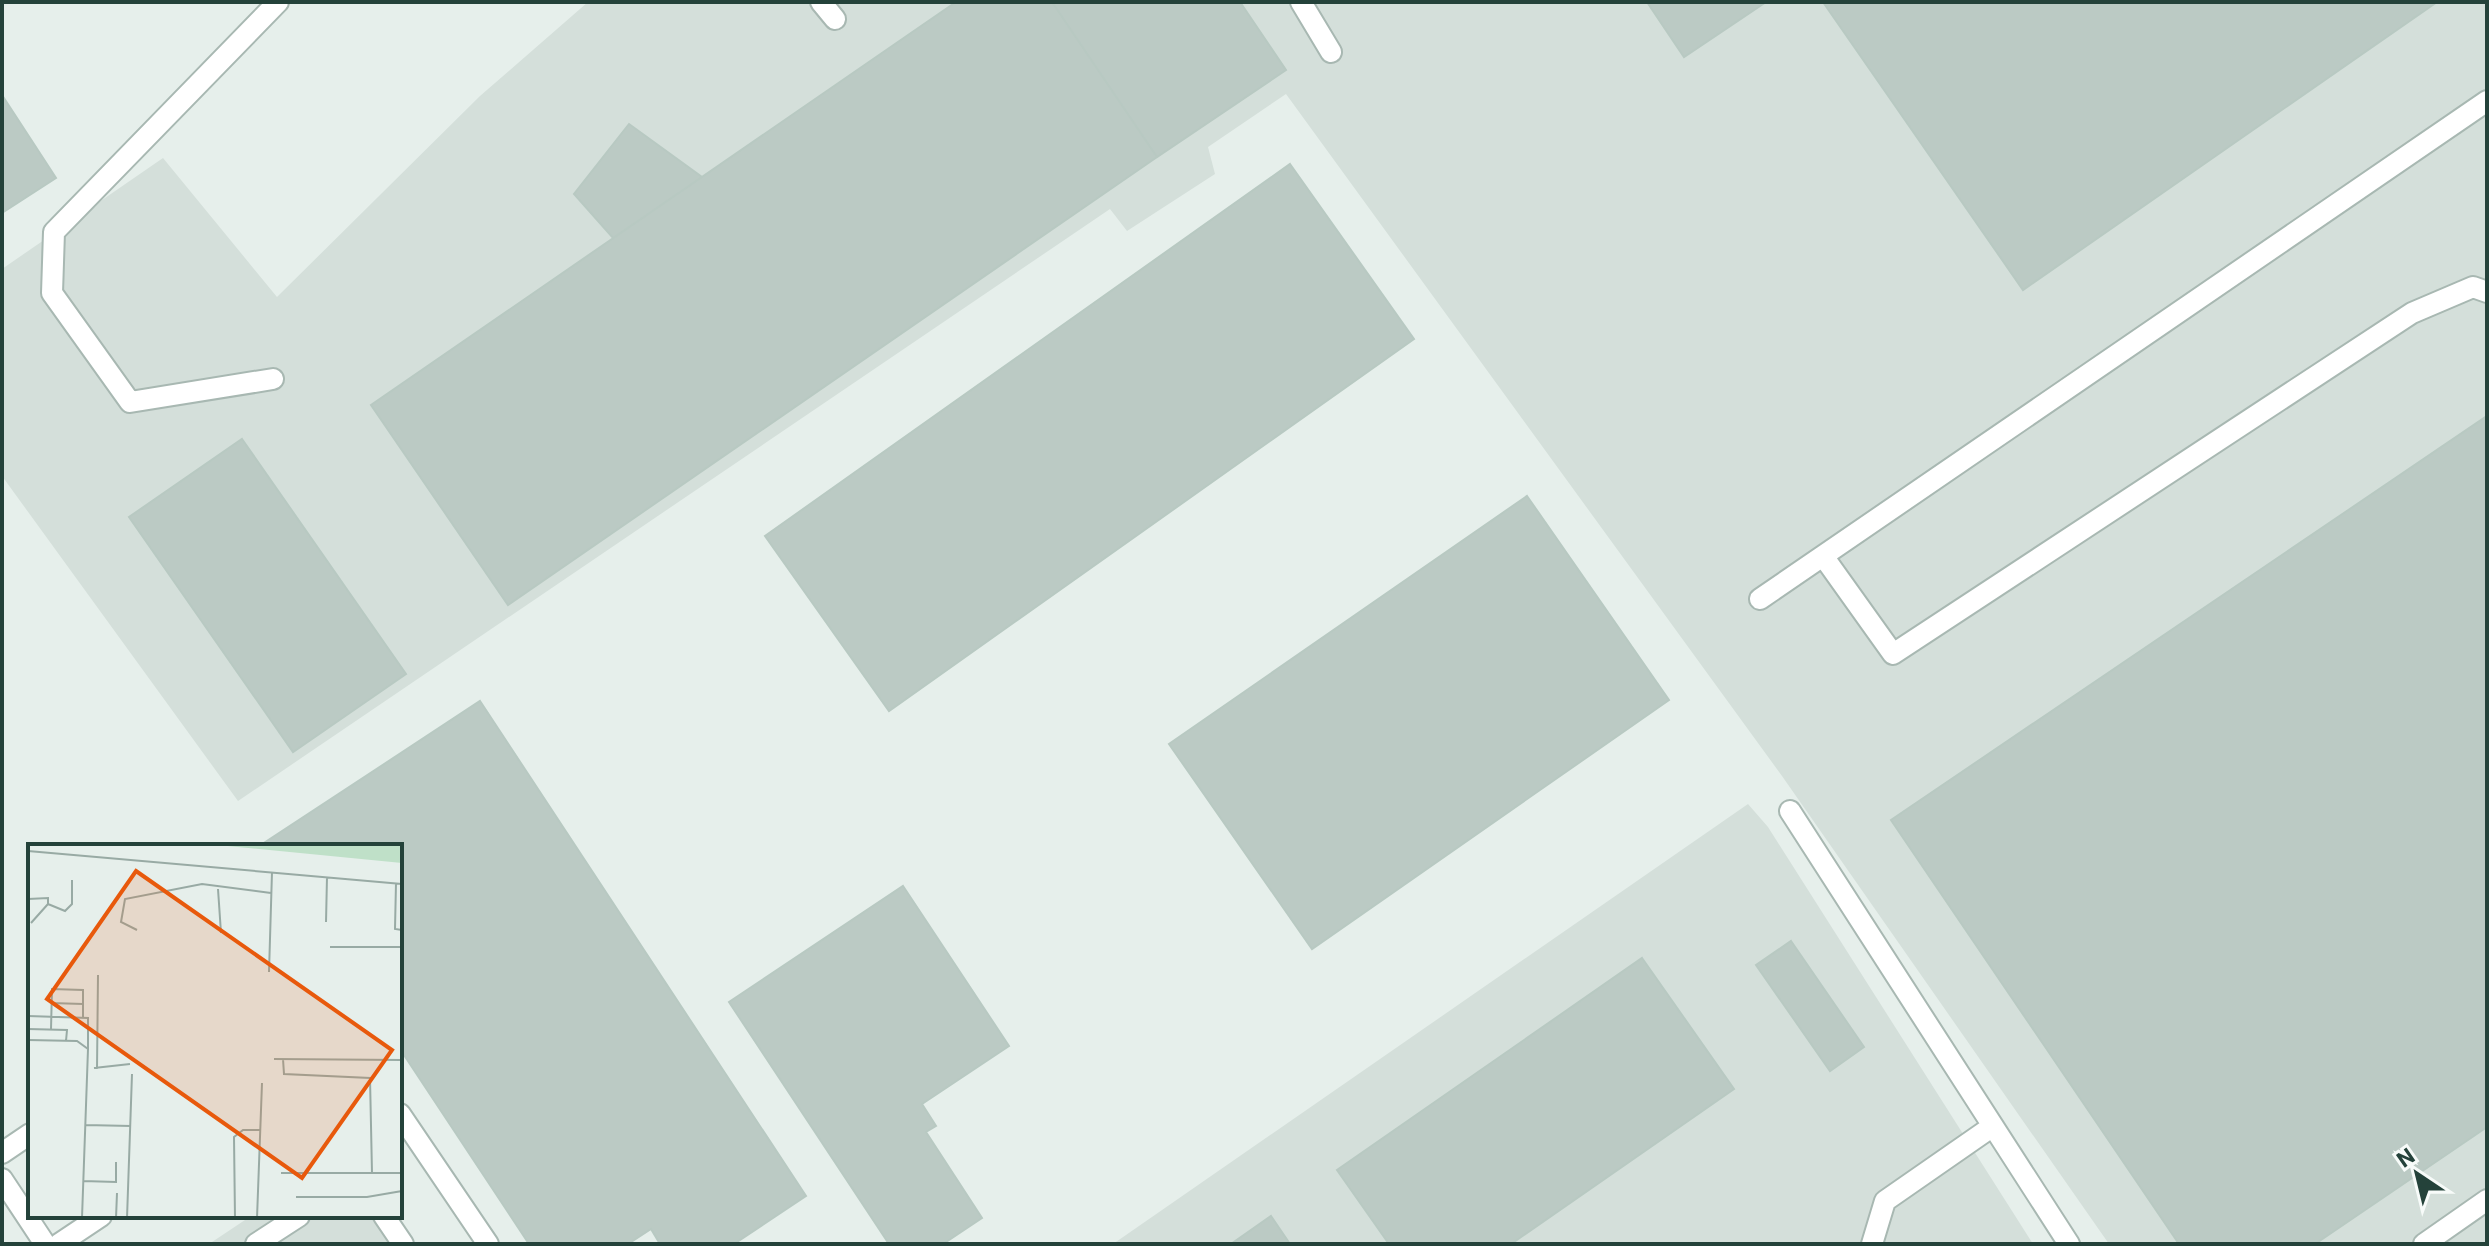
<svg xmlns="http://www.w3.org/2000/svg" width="2489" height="1246" viewBox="0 0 2489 1246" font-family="Roboto,sans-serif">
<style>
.built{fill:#d4dfda}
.building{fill:#bbcac4;stroke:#b8c9c2;stroke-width:2}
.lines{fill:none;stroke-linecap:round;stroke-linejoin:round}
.service-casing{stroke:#a8b8b2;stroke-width:24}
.service{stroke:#fff;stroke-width:20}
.inset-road{fill:none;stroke:#98aaa4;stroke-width:2}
.view{fill:#e8590c;fill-opacity:0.15;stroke:#e8590c;stroke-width:4}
.inset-edge{fill:none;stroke:#24423a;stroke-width:4}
</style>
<rect width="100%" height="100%" fill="#e6efeb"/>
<path class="built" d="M588,2H2487V1244H2109L1782,776L1286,94L1208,147L1215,174L1127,231L1110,209L238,801L2,476V269L163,158L277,297L480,96Z
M1748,804L1768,827L2033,1244H1113Z
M251,1216H373L389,1244H209Z"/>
<path class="building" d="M956,2H1052L1157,157L508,605L371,405Z
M1052,2H1240L1286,70L1157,157Z
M1647,2H1766L1684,57Z
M1823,2H2437L2023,290Z
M2,95L56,178L2,213Z
M629,124L702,177L613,238L574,194Z
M1290,164L1414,339L889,711L765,536Z
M2487,416V1127L2315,1244H2179L1891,820Z
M242,439L406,674L293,752L129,517Z
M1527,496L1669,700L1312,949L1169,744Z
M480,701L806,1196L734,1244H660L651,1229L628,1244H529L400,1049V846H267L264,843Z
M903,886L1009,1046L922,1104L936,1126L926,1132L982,1218L943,1244H889L729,1002Z
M1791,941L1864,1047L1830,1071L1756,965Z
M1642,958L1734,1089L1511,1244H1389L1337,1170Z
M1271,1216L1290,1244H1231Z"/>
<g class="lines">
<g class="service-casing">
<path id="service" d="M821,2L835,19
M1301,2L1331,52
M273,379L130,402L52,293L54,232L278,2
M1823,556L1893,654L2412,313L2473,287L2487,292
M1760,599L2487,101
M1790,811L2069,1244
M400,1114L488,1244
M2,1153L30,1134
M2,1179L45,1244
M384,1216L403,1244
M59,1244L101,1216
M256,1244L299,1216
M1872,1244L1885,1201L1993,1126
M2424,1244L2487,1200"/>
</g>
<use href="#service" class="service"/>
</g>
<g transform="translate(28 844)">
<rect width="374" height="374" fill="#e6efeb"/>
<path d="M179,0H374V19Z" fill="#bfe0c8"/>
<path class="inset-road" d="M0,7L374,40M368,39L367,85L374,86M190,45L193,89M0,55L20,54V60L37,67L44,60V36M298,78L299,33M3,79L20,60M109,86L93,78L97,55L174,40L243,49M0,96V148M302,103H374M241,128L244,28M23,159L55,160M0,172L60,174V205M0,185L39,186L38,197M23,185L24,145L55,146V173M0,196L49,197L60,205L54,374M246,215L374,216M255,215L256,230L342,234L344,329M66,224L102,220M69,225L70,131M57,281L103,282M253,329H374M55,337L88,338V318M373,347L374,374M268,353H339L374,347M88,374L89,349M99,374L104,230M207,374L206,293L215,286H232M229,374L234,239"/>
<path class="view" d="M108,27L364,206L274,334L19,155Z"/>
<rect width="374" height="374" class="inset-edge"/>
</g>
<rect width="2489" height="1246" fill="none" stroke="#24423a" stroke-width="8"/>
<g transform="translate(2417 1174) rotate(325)" stroke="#f7fbf9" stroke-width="6" paint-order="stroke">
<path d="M0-6L14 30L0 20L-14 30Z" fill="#24423a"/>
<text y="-12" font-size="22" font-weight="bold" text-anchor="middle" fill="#24423a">N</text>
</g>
</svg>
